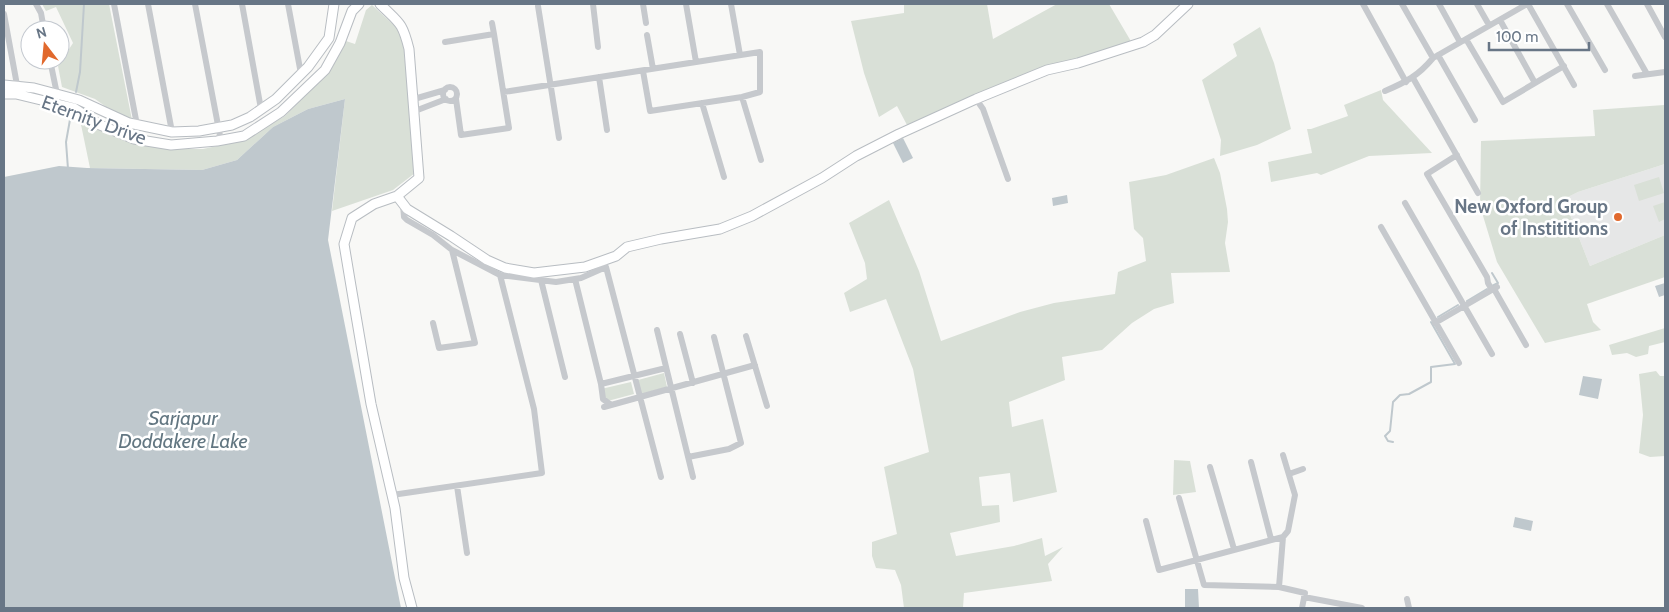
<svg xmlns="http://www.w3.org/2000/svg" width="1669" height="612" viewBox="0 0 1669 612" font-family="Cabin,sans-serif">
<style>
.built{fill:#e6e7e7}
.green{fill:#d9e0d7}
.water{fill:#bfc8cd}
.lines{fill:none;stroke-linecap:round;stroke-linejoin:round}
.stream{stroke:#bfc8cd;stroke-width:2}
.secondary-casing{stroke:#b8bdc2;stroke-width:11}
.street{stroke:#c6c9cd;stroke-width:6}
.secondary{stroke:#fff;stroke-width:9}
.poi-dot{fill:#e1692d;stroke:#fff;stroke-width:2}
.labels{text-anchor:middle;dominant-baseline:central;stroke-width:5;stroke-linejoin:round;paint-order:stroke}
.street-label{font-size:19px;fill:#687686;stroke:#fff}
.poi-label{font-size:19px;font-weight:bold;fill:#687686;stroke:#fff;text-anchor:end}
.water-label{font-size:20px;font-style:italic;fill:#637782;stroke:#fff}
</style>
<rect width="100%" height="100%" fill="#f8f8f6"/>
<path class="built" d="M1665,164V235L1590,266L1564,199L1578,192Z"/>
<path class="green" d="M42,4H109L132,120L112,111L95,99L62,87L58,66L73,43L56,7L46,11Z
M904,4H987L993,39L1057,4H1109L1132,43L969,98L907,125L897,106L879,117L864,73L851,21L904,13Z
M372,5L396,27L403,39L415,173L393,190L332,211L345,99L308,109L273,127L237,160L202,170L90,168L79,115L173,149H203L231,143L259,131L285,116L324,76L346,41L355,44L366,10Z
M1260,27L1274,63L1291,129L1257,145L1220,156L1221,140L1202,80L1237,56L1233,44Z
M1381,90L1383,100L1432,153L1369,156L1321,175L1317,173L1271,182L1268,162L1312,153L1307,129H1311L1348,116L1344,105Z
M1665,103V164L1578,192L1564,199L1590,266L1665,235V277L1587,304L1593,322L1601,330L1545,343L1497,262L1480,206L1481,141L1595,136L1593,110L1664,105Z
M1214,158L1220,173L1227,209L1228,222L1225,243L1230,272L1171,273L1174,303L1154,309L1132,323L1102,350L1062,357L1065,380L1009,402L1012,427L1043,419L1057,492L1013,502L1010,473L979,477L982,506L999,505L1000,522L950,533L956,556L1014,546L1042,538L1045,556L1063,547L1048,564L1052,581L964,593L963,608H904L901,585L895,570L876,568L872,556V542L897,534L884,467L929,452L913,369L886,299L850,312L844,293L867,279L865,263L849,223L889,200L919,271L941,341L1020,312L1054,303L1115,294L1118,272L1146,261L1143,238L1134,229L1129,182L1166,175Z
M1659,177L1664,193L1639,201L1634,185Z
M1665,202V219L1659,222L1653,206Z
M1665,328V342L1649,346L1648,354L1636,357L1627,353L1612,355L1609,345Z
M1656,371L1660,376H1665V456L1650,457L1639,453L1643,415L1639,374Z
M664,373L667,387L641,394L638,380Z
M631,382L634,394L604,402L601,389Z
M1174,460L1190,461L1196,492L1173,495Z"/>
<path class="water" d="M345,99L328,240L401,608H4V177L59,166L87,168L202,170L237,160L273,127L308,109Z
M903,138L913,158L903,163L893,143Z
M1067,195L1068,203L1053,206L1052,198Z
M1665,283V295L1659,297L1655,286Z
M1583,376L1602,379L1598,399L1579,395Z
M1515,517L1533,521L1531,531L1513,527Z
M1185,589H1198L1199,608H1185Z"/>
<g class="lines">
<path class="stream" d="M76,92L80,72L84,4
M68,169L66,142L71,114
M1492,273L1498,283L1492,286
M1467,301L1487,289
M1438,317L1458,305
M1393,442L1388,441L1385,436L1390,431L1393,402L1400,395L1409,394L1431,382V367L1455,364L1431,322"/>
<g class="secondary-casing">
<path id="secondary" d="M380,4C399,23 402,21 409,49L419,178L397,196L374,204L352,218L344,244L351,286L371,404L395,508L404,578L412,608
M4,85L34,88L79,100L129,123L172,132L199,131L232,125L250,117L276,99L308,67L329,38L334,4
M4,94H16L74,108L100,125L134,139L171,145L217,141L244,136L281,112L325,70L340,43L352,11L359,4
M397,196L407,209L451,236L487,260L505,268L534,273L585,267L616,256L627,247L661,239L720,229L752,216L822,178L856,156L899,134L976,99L1047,70L1078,63L1143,42L1155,35L1188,4"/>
</g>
<path class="street" d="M36,4L41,13L44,30
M114,4L137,125
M148,4L172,132
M195,4L221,141
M242,4L261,109
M288,4L301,74
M593,4L598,47
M643,4L646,23
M686,4L696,62
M731,4L740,55
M1363,4L1406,82
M1402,4L1433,58
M1439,4L1460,42
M1477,4L1489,25
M1528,4L1574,85
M1567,4L1605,70
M1607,4L1647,74
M1647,4L1665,37
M538,6L559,138
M4,14L17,85
M1500,20L1535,83
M492,23L494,34
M647,35L653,69
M1466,39L1503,102L1564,66
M445,42L494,34L509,128L461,135L456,99
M1438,55L1475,120
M50,60L57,94
M1635,76L1665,72
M599,77L607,130
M1413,78L1478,193
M443 94a7 7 0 1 1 14 0a7 7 0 1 1-14 0Z
M1385,91C1406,82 1418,76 1433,58L1527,4
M504,92L760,52V92L742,97L650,111L643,71
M742,97L761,160
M414,99L445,90
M976,99L983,109L1008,179
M702,103L724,177
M415,111L446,99
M1457,155L1427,174L1487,277L1488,283L1492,290
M1405,203L1492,354
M1381,227L1459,363
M500,275L556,282L581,278L606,267L661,477
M575,279L601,384L603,399L611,405
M541,280L565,377
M1494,289L1526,345
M433,323L439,348L475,343L452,250
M1435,323L1497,287
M657,330L693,477
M680,334L693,383
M746,336L767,406
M601,384L666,368
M604,407L755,365
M688,457L729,449L741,443L714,337
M1251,462L1271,539
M1210,467L1234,549
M1289,474L1303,469
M457,486L467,553
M392,495L542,473L534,409L500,275L452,250L433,235L407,220L404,217L403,205
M1179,498L1204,585L1279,587L1305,593L1302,608
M1146,521L1159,570L1283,537
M1279,587L1283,537L1288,531L1295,495L1283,455
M1304,597L1362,608
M1407,599L1409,608"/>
<use href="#secondary" class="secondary"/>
</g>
<circle class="poi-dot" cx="1618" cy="217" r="5"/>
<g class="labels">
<g class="street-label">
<text transform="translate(94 120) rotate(20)">Eternity Drive</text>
</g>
<g class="poi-label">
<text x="1608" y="206">New Oxford Group<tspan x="1608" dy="22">of Instititions</tspan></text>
</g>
<g class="water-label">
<text x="183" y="418">Sarjapur<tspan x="183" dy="23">Doddakere Lake</tspan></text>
</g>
</g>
<rect width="1669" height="612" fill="none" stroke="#687686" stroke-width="10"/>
<g transform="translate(45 45) rotate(344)"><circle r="24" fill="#ffffff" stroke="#c3c8cf"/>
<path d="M0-4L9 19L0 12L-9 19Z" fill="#e1692d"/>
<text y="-8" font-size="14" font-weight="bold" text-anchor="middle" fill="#687686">N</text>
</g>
<path d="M1489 42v8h100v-8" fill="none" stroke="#687686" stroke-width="2.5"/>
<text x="1496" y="42" font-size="15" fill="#687686" stroke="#ffffff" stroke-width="4" paint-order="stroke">100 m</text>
</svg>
